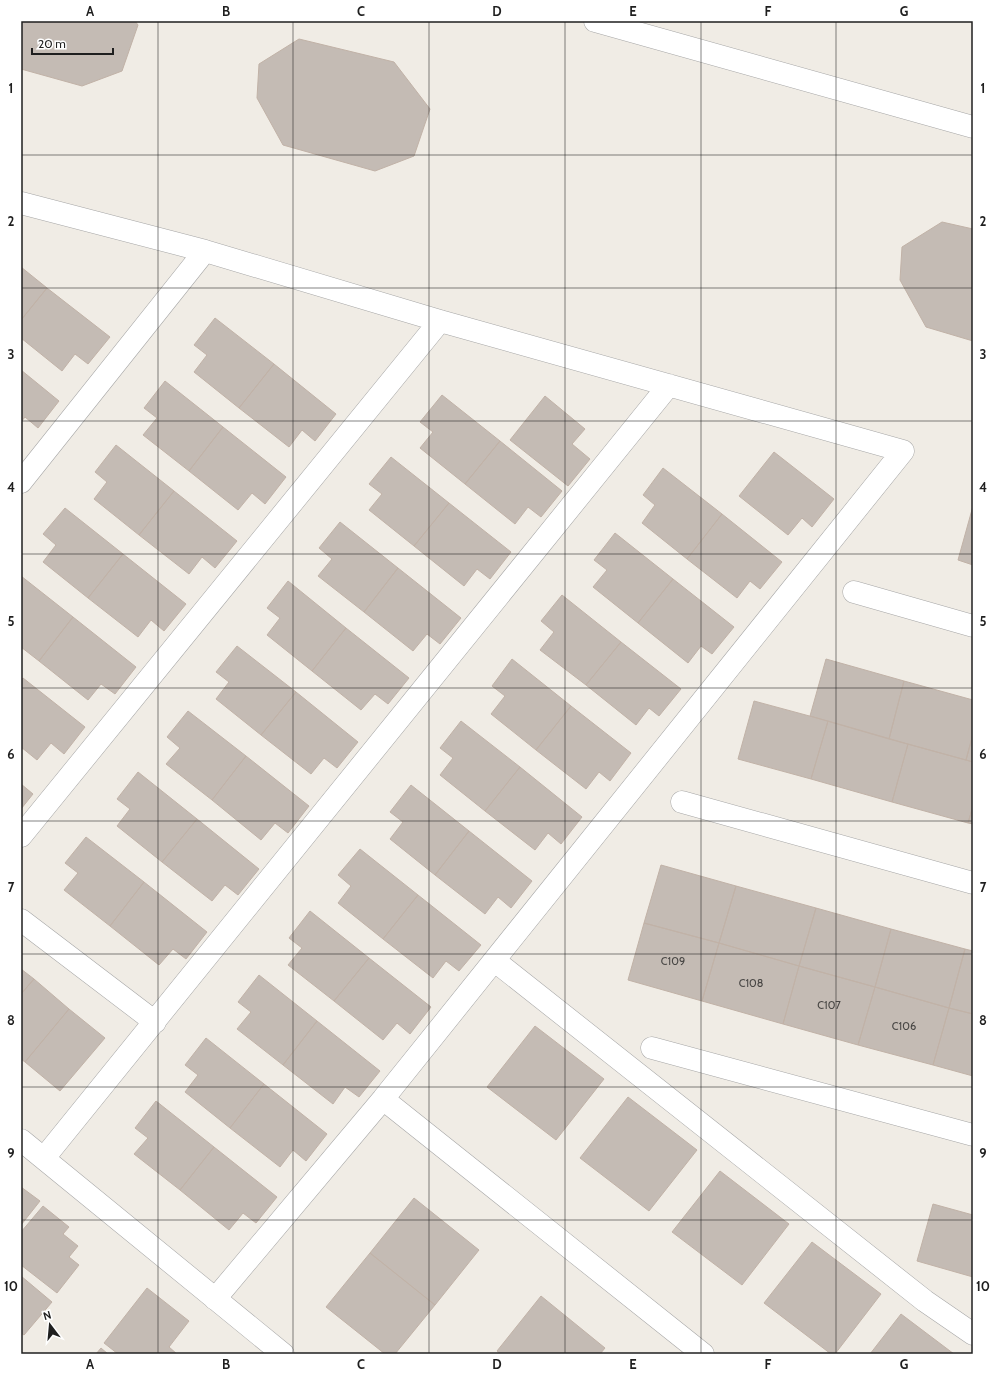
<svg xmlns="http://www.w3.org/2000/svg" width="994" height="1375" viewBox="0 0 994 1375" font-family="Cabin,sans-serif">
<style>
.building{fill:#c4bbb4;stroke:#c1b2a7}
.lines{fill:none;stroke-linecap:round;stroke-linejoin:round}
.minor-casing{stroke:#a6a6a6;stroke-width:23}
.minor{stroke:#fff;stroke-width:22}
.grid{fill:none;stroke:#1f1f1f;stroke-width:1;stroke-opacity:0.55}
.labels{text-anchor:middle;dominant-baseline:central;stroke-width:3.5;stroke-linejoin:round;paint-order:stroke}
.number-label{font-size:11px;fill:#484644}
.neatline{fill:none;stroke:#1f1f1f;stroke-width:1.5}
.grid-label{font-size:13px;text-anchor:middle;font-weight:bold;fill:#1f1f1f}
</style>
<rect width="100%" height="100%" fill="#f0ece5"/>
<path class="building" d="M21,21H135L138,25L122,71L82,86L21,69Z
M299,39L394,62L430,109L414,156L375,171L283,145L257,98L259,64Z
M942,222L973,229V341L926,327L900,280L902,247Z
M21,267L47,288L21,320Z
M47,288L110,337L88,364L75,354L62,371L21,338V320Z
M215,318L274,364L239,408L194,372L207,355L194,345Z
M274,364L336,414L315,441L302,430L289,447L239,408Z
M21,370L59,401L38,428L25,417L21,422Z
M165,381L223,427L189,471L143,435L157,418L144,408Z
M442,395L500,441L465,484L420,448L433,432L420,422Z
M545,396L585,429L572,444L590,459L568,486L510,440Z
M223,427L286,477L265,504L252,493L238,510L189,471Z
M500,441L562,491L541,517L528,507L515,524L465,484Z
M116,445L174,491L139,535L94,499L107,482L95,472Z
M774,452L834,499L812,527L802,518L788,535L739,496Z
M391,457L449,503L414,546L369,510L382,494L369,484Z
M663,468L722,514L687,559L642,523L655,505L643,495Z
M174,491L237,541L215,568L202,557L189,574L139,535Z
M449,503L511,552L490,579L477,569L464,586L414,546Z
M973,506V565L958,560Z
M65,508L123,554L88,598L43,562L56,545L43,534Z
M722,514L782,562L760,589L750,581L737,598L687,559Z
M340,522L398,568L364,612L318,576L332,559L319,548Z
M615,533L673,579L638,623L593,587L607,570L594,560Z
M123,554L186,604L164,631L151,620L138,637L88,598Z
M398,568L461,618L440,644L427,634L413,651L364,612Z
M21,576L73,617L39,661L21,647Z
M673,579L734,627L712,654L701,646L688,663L638,623Z
M288,581L346,628L312,671L267,635L280,618L267,608Z
M562,595L621,642L586,685L540,650L554,632L541,621Z
M73,617L136,667L115,694L101,684L88,700L39,661Z
M346,628L409,678L388,704L375,694L361,710L312,671Z
M621,642L681,689L659,716L649,708L636,725L586,685Z
M237,646L296,692L261,735L216,699L229,682L216,672Z
M512,659L571,706L536,750L491,714L505,696L492,686Z
M826,659L904,681L889,739L810,716Z
M23,678L85,727L64,754L51,743L37,760L21,747V680Z
M904,681L973,700V734L966,760L889,739Z
M296,692L358,742L337,768L324,758L311,774L261,735Z
M754,701L828,721L811,779L738,759Z
M571,706L631,753L610,781L599,772L586,789L536,750Z
M188,711L246,756L212,800L166,764L180,748L167,737Z
M461,721L520,767L485,811L440,775L453,758L440,748Z
M828,721L908,744L892,802L811,779Z
M973,734V762L966,760Z
M908,744L973,762V806L968,823L892,802Z
M246,756L309,806L288,833L275,823L261,840L212,800Z
M520,767L582,817L561,844L548,833L535,850L485,811Z
M138,772L197,819L162,862L117,826L130,809L117,799Z
M21,784L33,794L21,809Z
M411,785L469,831L435,875L390,839L403,822L390,812Z
M973,806V824L968,823Z
M197,819L259,869L238,895L225,885L212,901L162,862Z
M469,831L532,881L511,908L498,897L485,914L435,875Z
M86,837L144,882L110,926L64,890L78,873L65,863Z
M360,849L418,895L383,939L338,903L351,886L338,875Z
M661,865L736,886L719,943L644,923Z
M144,882L207,932L186,959L173,949L159,965L110,926Z
M736,886L816,908L799,966L719,943Z
M418,895L481,945L459,971L446,961L433,978L383,939Z
M816,908L891,929L875,987L799,966Z
M310,911L369,958L334,1001L288,965L302,948L289,938Z
M644,923L719,943L702,1001L628,980Z
M891,929L965,949L949,1008L875,987Z
M719,943L799,966L783,1024L702,1001Z
M965,949L973,951V1014L949,1008Z
M369,958L431,1007L410,1034L397,1023L383,1040L334,1001Z
M799,966L875,987L858,1045L783,1024Z
M21,969L34,979L21,994Z
M259,975L317,1021L283,1065L237,1029L251,1012L238,1002Z
M34,979L69,1009L25,1062L21,1059V994Z
M875,987L949,1008L933,1065L858,1045Z
M949,1008L973,1014V1076L933,1065Z
M69,1009L105,1038L60,1091L25,1062Z
M317,1021L380,1071L359,1097L345,1087L333,1104L283,1065Z
M535,1026L604,1079L556,1140L487,1087Z
M206,1038L264,1084L230,1128L185,1092L198,1075L185,1065Z
M264,1084L327,1134L306,1161L293,1150L280,1167L230,1128Z
M628,1097L697,1150L649,1211L580,1158Z
M156,1101L214,1147L180,1190L134,1154L148,1138L135,1128Z
M214,1147L277,1197L256,1223L243,1213L229,1230L180,1190Z
M720,1171L789,1224L742,1285L672,1232Z
M21,1187L40,1201L21,1225Z
M414,1198L479,1250L435,1305L370,1253Z
M933,1204L973,1215V1277L917,1261Z
M43,1206L69,1227L63,1234L78,1246L69,1257L79,1265L57,1293L21,1265V1232Z
M812,1242L881,1294L835,1354H831L764,1303Z
M370,1253L435,1305L395,1354H385L326,1307Z
M21,1276L52,1302L24,1335L21,1333Z
M147,1288L189,1321L169,1347L177,1354H118L104,1343Z
M541,1296L605,1348L600,1354H501L497,1351Z
M901,1314L954,1354H870Z
M101,1348L108,1354H96Z"/>
<g class="lines">
<g class="minor-casing">
<path id="minor" d="M595,21L973,127
M21,203L205,251L440,321L903,451L383,1099L215,1299
M21,482L205,251
M854,592L973,626
M682,802L973,883
M21,836L440,321
M21,920L155,1022
M495,961L925,1301L973,1334
M652,1048L973,1135
M383,1099L703,1354
M21,1140L283,1354
M44,1158L669,385"/>
</g>
<use href="#minor" class="minor"/>
</g>
<path class="grid" d="M158,21V1354M293,21V1354M429,21V1354M565,21V1354M701,21V1354M836,21V1354M21,155H973M21,288H973M21,421H973M21,554H973M21,688H973M21,821H973M21,954H973M21,1087H973M21,1220H973"/>
<g class="labels">
<g class="number-label">
<text x="673" y="961">C109</text>
<text x="751" y="983">C108</text>
<text x="829" y="1005">C107</text>
<text x="904" y="1026">C106</text>
</g>
</g>
<rect width="994" height="1375" fill="none" stroke="#ffffff" stroke-width="44"/>
<g transform="translate(50 1325) rotate(344)" stroke="#ffffff" stroke-width="3" paint-order="stroke">
<path d="M0-3L7 15L0 10L-7 15Z" fill="#1f1f1f"/>
<text y="-6" font-size="11" font-weight="bold" text-anchor="middle" fill="#1f1f1f">N</text>
</g>
<path d="M32 48v6h81v-6" fill="none" stroke="#1f1f1f" stroke-width="2"/>
<text x="38" y="48" font-size="12" fill="#1f1f1f" stroke="#ffffff" stroke-width="3" paint-order="stroke">20 m</text>
<rect x="22" y="22" width="950" height="1331" class="neatline"/>
<g class="grid-label">
<text x="90" y="16">A</text>
<text x="226" y="16">B</text>
<text x="361" y="16">C</text>
<text x="497" y="16">D</text>
<text x="633" y="16">E</text>
<text x="768" y="16">F</text>
<text x="904" y="16">G</text>
<text x="11" y="93">1</text>
<text x="983" y="93">1</text>
<text x="11" y="226">2</text>
<text x="983" y="226">2</text>
<text x="11" y="359">3</text>
<text x="983" y="359">3</text>
<text x="11" y="492">4</text>
<text x="983" y="492">4</text>
<text x="11" y="626">5</text>
<text x="983" y="626">5</text>
<text x="11" y="759">6</text>
<text x="983" y="759">6</text>
<text x="11" y="892">7</text>
<text x="983" y="892">7</text>
<text x="11" y="1025">8</text>
<text x="983" y="1025">8</text>
<text x="11" y="1158">9</text>
<text x="983" y="1158">9</text>
<text x="11" y="1291">10</text>
<text x="983" y="1291">10</text>
<text x="90" y="1369">A</text>
<text x="226" y="1369">B</text>
<text x="361" y="1369">C</text>
<text x="497" y="1369">D</text>
<text x="633" y="1369">E</text>
<text x="768" y="1369">F</text>
<text x="904" y="1369">G</text>
</g>
</svg>
